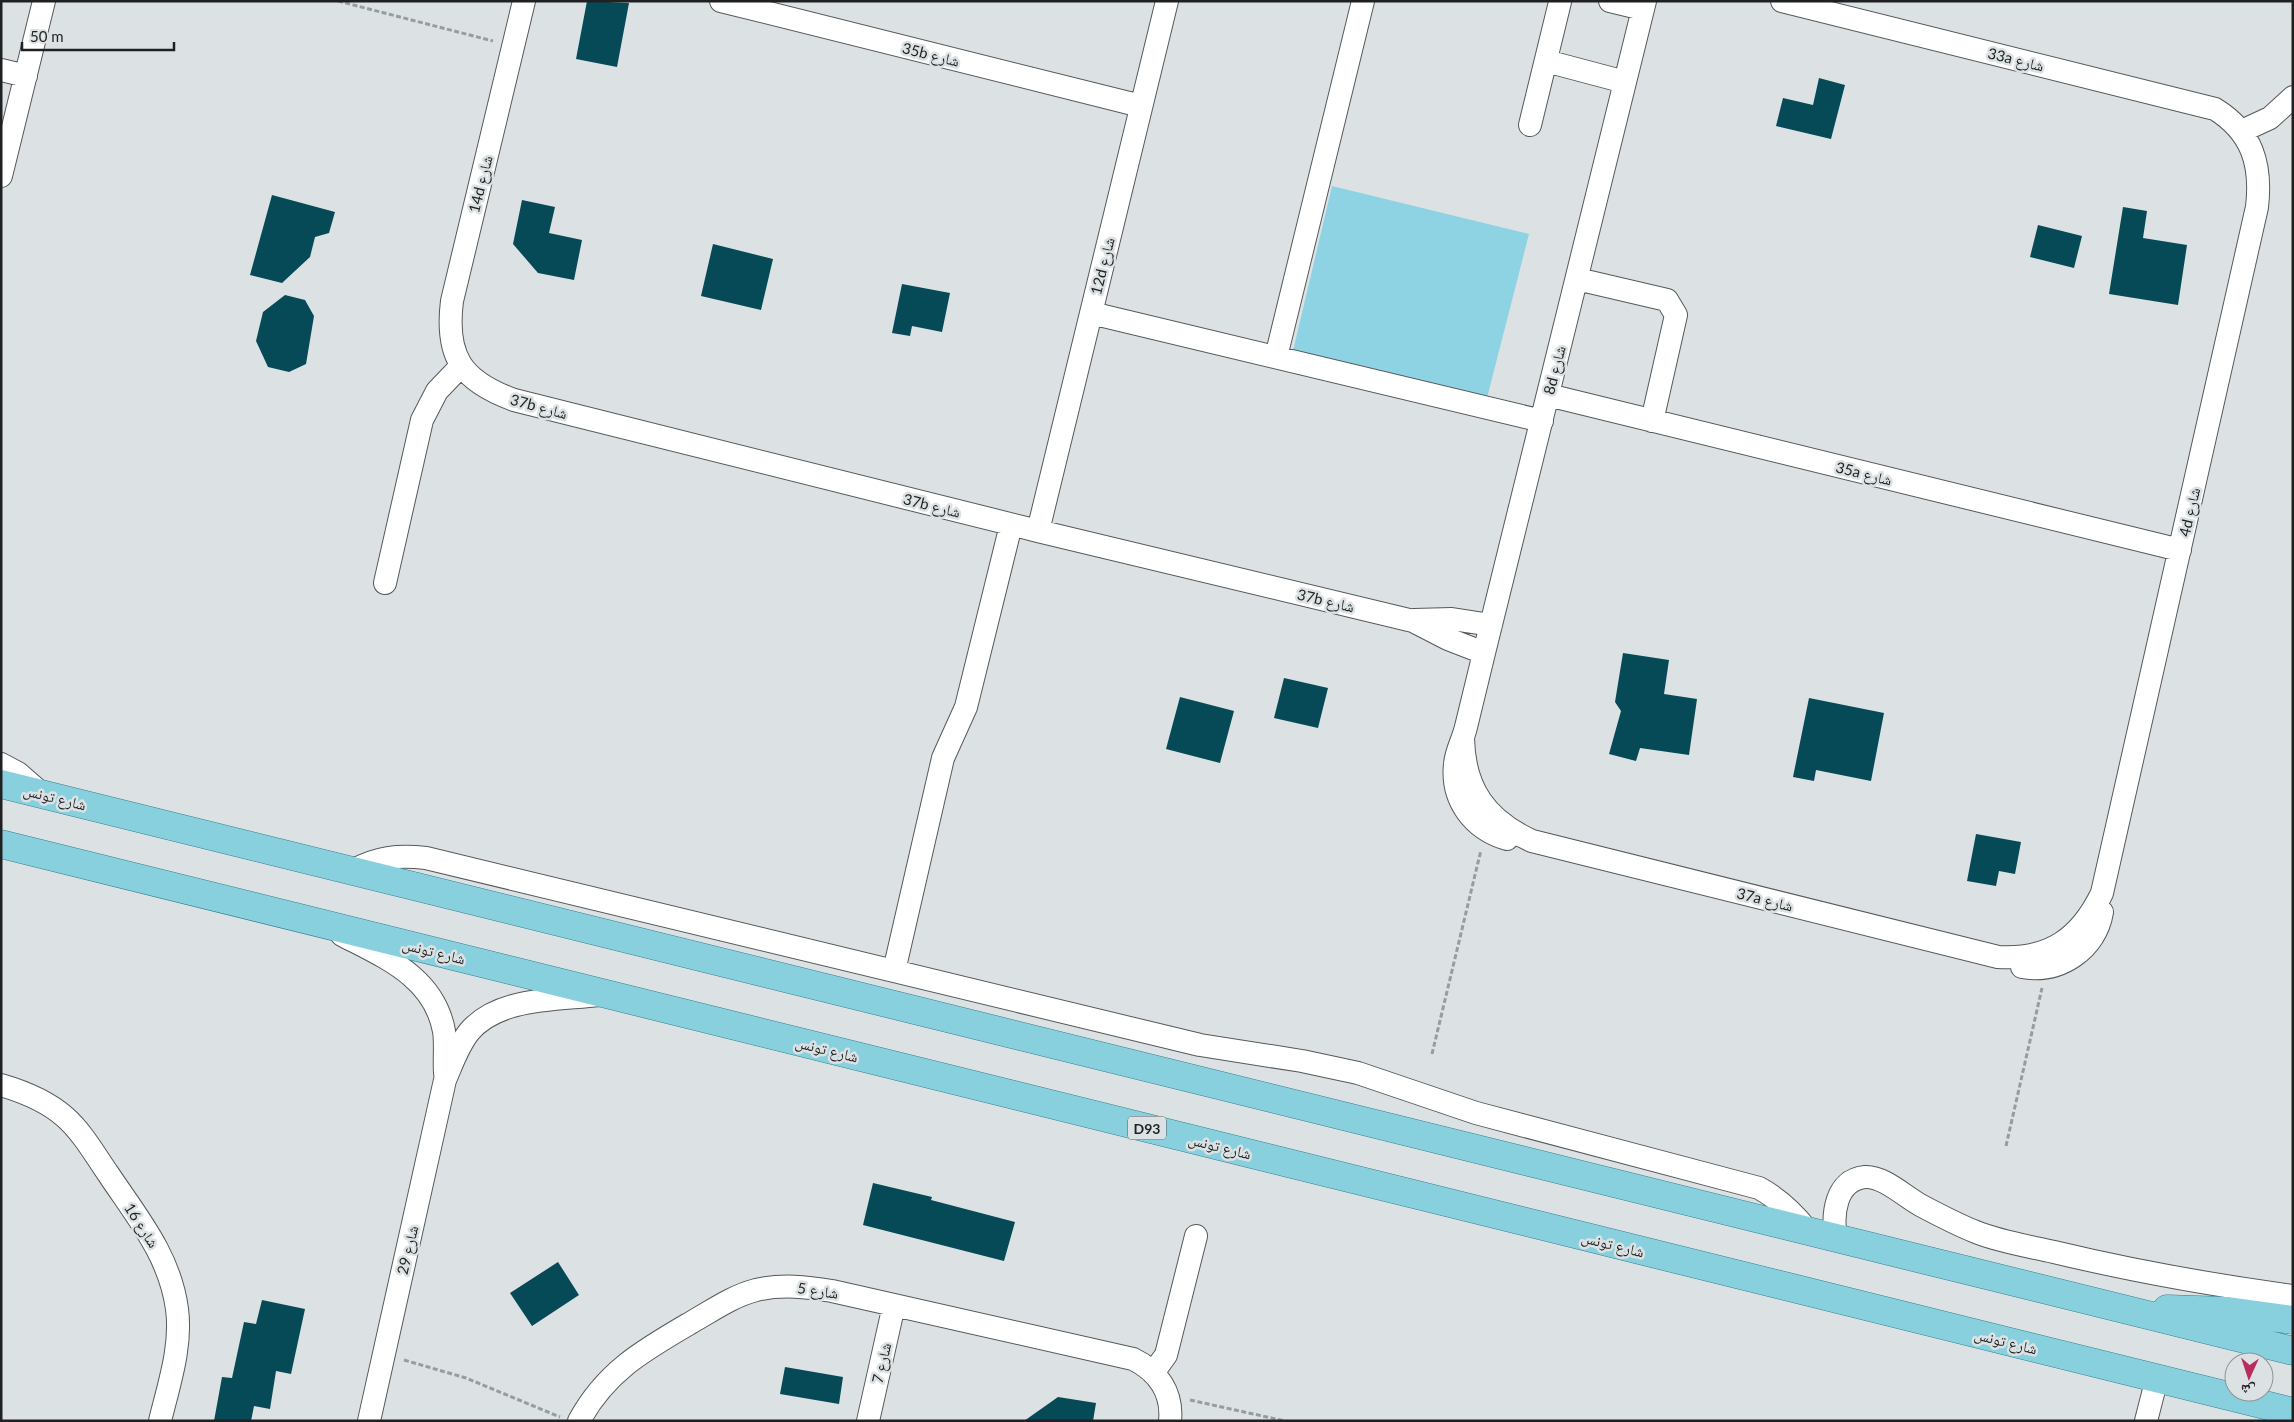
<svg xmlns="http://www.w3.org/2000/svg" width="2294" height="1422" viewBox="0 0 2294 1422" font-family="Lato,'Noto Naskh Arabic',sans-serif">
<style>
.green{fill:#8ed3e4}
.building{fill:#054a56}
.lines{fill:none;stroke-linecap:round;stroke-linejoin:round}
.minor-casing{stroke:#55595b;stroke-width:24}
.major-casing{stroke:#317e8f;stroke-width:29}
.path{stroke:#979c9d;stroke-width:3;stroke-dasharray:5 2.5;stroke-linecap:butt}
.minor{stroke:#fff;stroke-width:22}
.major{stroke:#89d0df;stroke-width:28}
.labels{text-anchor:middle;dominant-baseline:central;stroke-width:5;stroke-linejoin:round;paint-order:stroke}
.shield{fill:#dce2e3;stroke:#575a5b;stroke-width:1}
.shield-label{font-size:14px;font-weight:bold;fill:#1e2021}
.street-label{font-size:15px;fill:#1e2021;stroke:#dce2e3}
</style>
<rect width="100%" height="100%" fill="#dce2e3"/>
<path class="green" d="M1332,186L1529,234L1487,398L1293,351Z"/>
<path class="building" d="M587,1L629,3L617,67L576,59Z
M1819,78L1845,85L1831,139L1776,126L1783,98L1813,105Z
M272,195L335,212L329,233L315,237L310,257L282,283L250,275Z
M522,200L555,207L549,233L582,240L574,280L538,273L513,244Z
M2123,207L2147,211L2143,238L2187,245L2178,305L2109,294Z
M2038,225L2082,236L2074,268L2030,257Z
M713,244L773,259L761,310L701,296Z
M902,284L950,293L942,332L912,326L910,336L892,333Z
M285,295L305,300L314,316L306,364L289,372L268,367L256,341L263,312Z
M1623,653L1669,660L1664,694L1697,699L1689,755L1640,748L1636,761L1609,754L1621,711L1615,702Z
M1284,678L1328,688L1318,728L1274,718Z
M1180,697L1234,711L1220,763L1166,749Z
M1809,698L1884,713L1871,781L1816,770L1814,781L1793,777Z
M1976,834L2021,842L2015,874L1999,871L1996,886L1967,881Z
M873,1183L932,1197L931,1200L1015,1222L1004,1261L863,1225Z
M558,1262L579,1295L532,1326L510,1293Z
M262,1300L305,1309L291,1374L276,1371L270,1409L254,1406L251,1421H214L222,1377L232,1378L244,1322L256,1324Z
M785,1367L843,1377L839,1404L780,1394Z
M1058,1397L1096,1403L1093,1421H1024Z"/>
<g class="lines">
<g class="minor-casing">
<path id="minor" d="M524,1L452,301C445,357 462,381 514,400L1038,531L1413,621L1448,639L1484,653
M721,1L1141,106
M1610,1L1643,9
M1546,61L1625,82
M1,70L26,76
M1530,125L1560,2
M2242,131L2270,118L2293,97
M1,176L44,1
M1577,279L1667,300L1676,315L1652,421
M1091,313L1542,421
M1276,357L1363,1
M1548,395L2180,550
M1038,531L1167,1
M385,583L422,420L437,391L460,367
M1414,620L1452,619L1491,625
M1463,738C1464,789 1486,820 1532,841L1998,957C2049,960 2080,939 2102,893L2257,207C2262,164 2252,132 2215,109L1782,1
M1,764L18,773L42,794
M1507,839C1473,829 1451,800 1455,764C1456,751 1463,740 1466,727C1472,702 1478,678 1484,653L1645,1
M352,871C377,857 398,855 426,858L1200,1045L1302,1061L1358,1073L1476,1113L1759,1188C1779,1199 1793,1212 1807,1230
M342,935C386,958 434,977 444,1031C446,1044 444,1059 445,1073
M2022,967C2060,974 2096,949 2102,912
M894,971L943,758L966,707L1011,525
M1,1085C25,1092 47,1101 65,1117C83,1133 95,1155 109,1175C137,1217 170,1256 177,1309C182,1346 169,1384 160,1421
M1836,1238C1832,1215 1835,1180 1865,1177C1884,1176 1905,1197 1922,1206C1939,1215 1958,1225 1976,1232C2001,1242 2028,1246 2054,1252C2133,1271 2212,1285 2293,1296
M1153,1373L1166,1355L1196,1236
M369,1421L445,1080C452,1064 458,1046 469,1032C498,997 557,1000 599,995
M579,1421C606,1371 644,1350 692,1322C713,1310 733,1296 756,1290C782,1284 807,1287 832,1291L1133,1359C1158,1371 1173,1393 1170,1421
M868,1421L894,1305
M2146,1421L2157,1378"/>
</g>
<g class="major-casing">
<path id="major" d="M1,784L2293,1351
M1,844L2293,1412
M2167,1309L2226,1311L2293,1320"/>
</g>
<path class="path" d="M338,1L493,41
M1432,1054L1481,850
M2006,1146L2042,988
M404,1360L466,1378L560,1417
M1190,1400L1285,1421"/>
<use href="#minor" class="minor"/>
<use href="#major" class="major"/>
</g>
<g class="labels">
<rect class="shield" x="1128" y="1116.5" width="38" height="23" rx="4"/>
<g class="shield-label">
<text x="1147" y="1128">D93</text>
</g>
<g class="street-label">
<text transform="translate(931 54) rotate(14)">35b شارع</text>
<text transform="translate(2016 59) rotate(14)">33a شارع</text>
<text transform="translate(480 184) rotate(-76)">14d شارع</text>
<text transform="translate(1102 266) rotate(-76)">12d شارع</text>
<text transform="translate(1554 370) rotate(-76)">8d شارع</text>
<text transform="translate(539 406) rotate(15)">37b شارع</text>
<text transform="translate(1864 473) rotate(14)">35a شارع</text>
<text transform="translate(932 505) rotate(14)">37b شارع</text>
<text transform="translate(2189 512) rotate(-77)">4d شارع</text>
<text transform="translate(1326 600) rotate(13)">37b شارع</text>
<text transform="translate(55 797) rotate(14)">شارع تونس</text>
<text transform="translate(1765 899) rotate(14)">37a شارع</text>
<text transform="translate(434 951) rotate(14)">شارع تونس</text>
<text transform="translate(827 1049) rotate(14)">شارع تونس</text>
<text transform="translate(1220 1146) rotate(14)">شارع تونس</text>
<text transform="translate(142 1225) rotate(57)">شارع 16</text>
<text transform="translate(1613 1244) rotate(14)">شارع تونس</text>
<text transform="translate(407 1250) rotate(-77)">شارع 29</text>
<text transform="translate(818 1290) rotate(8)">شارع 5</text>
<text transform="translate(2006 1341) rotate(14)">شارع تونس</text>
<text transform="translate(881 1363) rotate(-77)">شارع 7</text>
</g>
</g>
<rect width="2294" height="1422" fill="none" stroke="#1e2021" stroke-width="5"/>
<g transform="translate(2249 1377) rotate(183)"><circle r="24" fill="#dce2e3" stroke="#909495"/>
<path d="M0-4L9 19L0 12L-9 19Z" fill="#b92c5e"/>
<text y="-8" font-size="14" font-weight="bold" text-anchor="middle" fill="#1e2021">ش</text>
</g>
<path d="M22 42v8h152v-8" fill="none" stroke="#1e2021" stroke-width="2.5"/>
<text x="30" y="42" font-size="15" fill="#1e2021" stroke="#dce2e3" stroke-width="4" paint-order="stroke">50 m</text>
</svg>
